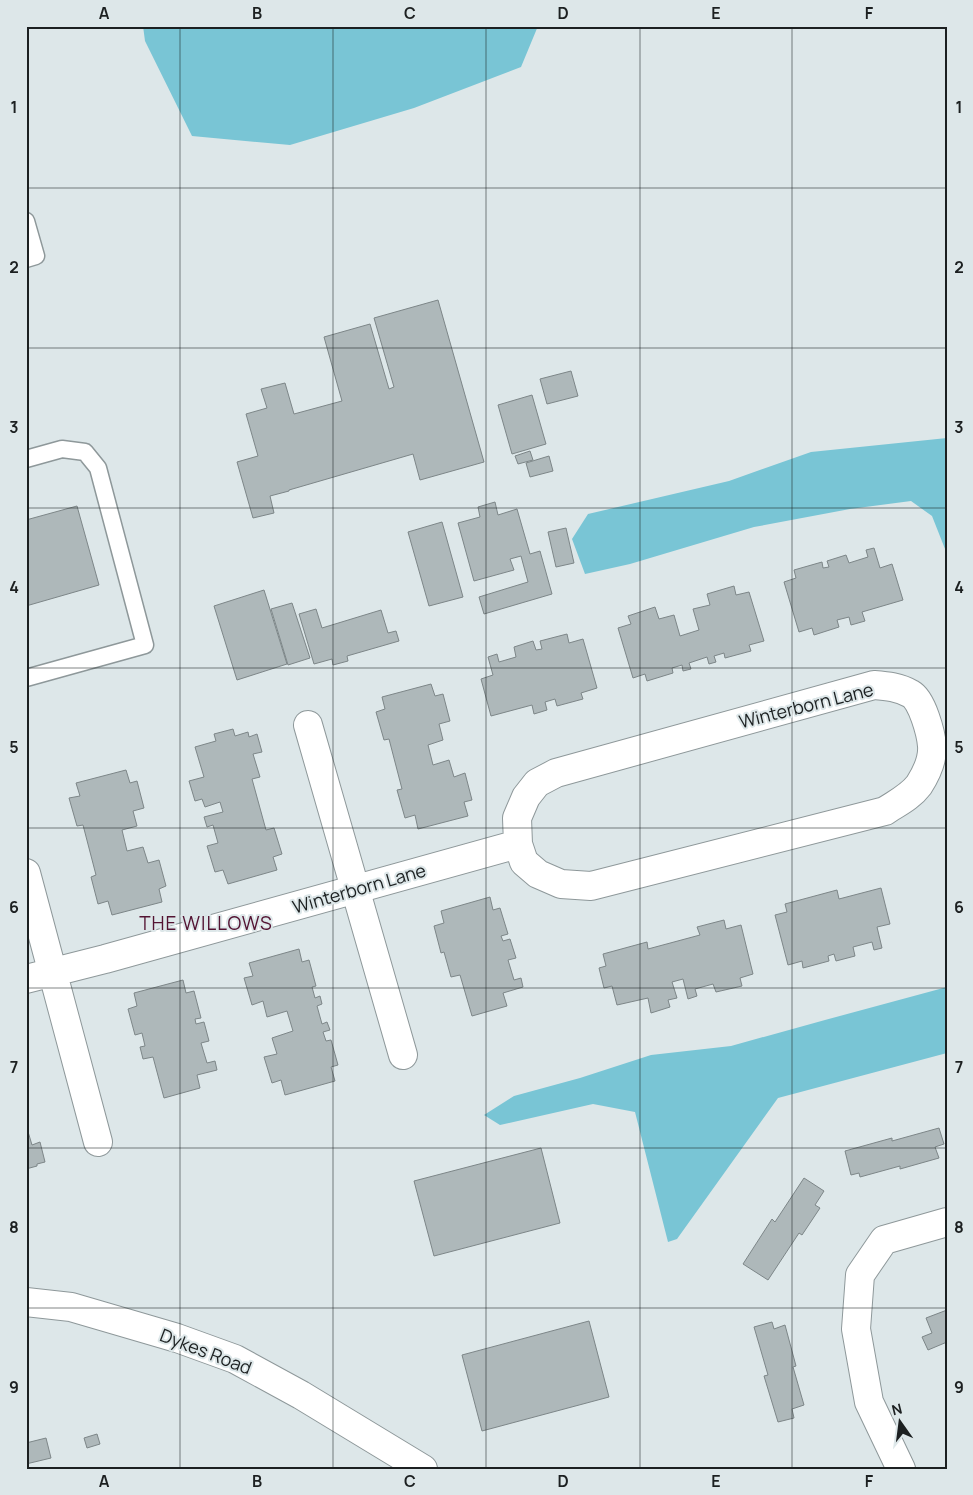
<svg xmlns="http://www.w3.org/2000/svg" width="973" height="1495" viewBox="0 0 973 1495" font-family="Manrope,sans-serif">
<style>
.green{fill:#79c5d5}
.building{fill:#aeb8ba;stroke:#7d8688}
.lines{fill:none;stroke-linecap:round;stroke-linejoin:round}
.service-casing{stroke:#8e989a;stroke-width:19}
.minor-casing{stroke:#8e989a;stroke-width:30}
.service{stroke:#fff;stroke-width:16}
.minor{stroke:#fff;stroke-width:28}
.grid{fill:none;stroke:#1c2021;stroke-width:1;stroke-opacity:0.55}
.labels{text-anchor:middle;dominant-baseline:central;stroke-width:4;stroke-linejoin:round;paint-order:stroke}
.street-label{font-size:18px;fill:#1c2021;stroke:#dde7e9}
.neighbourhood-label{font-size:19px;letter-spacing:1px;fill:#531332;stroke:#dde7e9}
.neatline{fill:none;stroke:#1c2021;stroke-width:2}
.grid-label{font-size:16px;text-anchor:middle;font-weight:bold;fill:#1c2021}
</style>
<rect width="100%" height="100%" fill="#dde7e9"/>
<path class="green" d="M143,26H538L521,67L414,108L290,145L192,136L145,41Z
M947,438V554L932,516L911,501L850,509L754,527L630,564L585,574L572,539L588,514L729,481L811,452Z
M947,987V1053L778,1098L677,1239L668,1242L635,1112L593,1104L500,1125L484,1115L514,1096L580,1078L651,1055L731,1046L825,1020Z"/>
<path class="building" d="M438,300L484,462L420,480L413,454L289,490V491L270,496L274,513L253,518L237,462L258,456L246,414L267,408L261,389L285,383L294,414L342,401L324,337L370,324L389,389L394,387L374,318Z
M571,371L578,396L547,404L540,379Z
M532,395L546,444L512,454L498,405Z
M530,451L533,460L518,464L515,456Z
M549,456L553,471L530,477L526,463Z
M495,502L498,515L517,509L530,554L540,551L552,594L484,614L479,597L528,582L521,556L510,559L514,570L474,581L458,523L480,517L478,507Z
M77,506L99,585L26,606V520Z
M442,522L463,597L429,606L408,532Z
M566,528L574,563L556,567L548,532Z
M874,548L880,568L892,564L903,600L862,612L865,621L851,625L849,617L837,620L839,627L814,635L812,628L799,632L784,582L796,578L794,570L822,562L823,568L829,567L827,561L846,555L849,563L868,557L866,550Z
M734,586L736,595L749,592L764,641L749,645L751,651L725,658L724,653L714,656L716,662L709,664L707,657L689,663L691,669L683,671L682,665L672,668L673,673L647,681L645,674L633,678L618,628L631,624L628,616L655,607L659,619L674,615L680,636L699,630L693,609L710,605L707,594Z
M264,590L287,664L237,680L214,606Z
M292,603L310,658L288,665L271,609Z
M316,609L322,628L381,610L388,633L396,631L399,641L347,656L348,661L333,665L332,659L314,664L299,614Z
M567,634L569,643L583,639L597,688L581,693L583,699L557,706L555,699L545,702L547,710L534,714L532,705L491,716L481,679L493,675L488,657L497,654L499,662L516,657L514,647L533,641L536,650L542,649L540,641Z
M431,684L435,696L443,694L450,721L439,724L443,740L428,745L433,765L449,760L454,777L465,773L472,800L464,802L468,816L418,829L415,815L405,818L397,790L402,789L389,739L384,740L376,712L385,709L382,697Z
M233,729L235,736L248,732L249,737L257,734L262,752L253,754L260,777L252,779L266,830L274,828L282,854L273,857L277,870L228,884L223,870L215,872L207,846L218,843L213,825L207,827L204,817L223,812L220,802L205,807L202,799L195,801L189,781L204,777L195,747L216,741L214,734Z
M126,770L130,783L137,781L144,808L133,811L137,826L122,830L127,851L143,847L148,863L159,860L166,886L159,889L162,902L112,915L108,901L98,904L91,877L96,875L83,825L77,826L69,798L80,796L76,783Z
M881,888L890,924L877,927L882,948L874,950L872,942L853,947L855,956L836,961L834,954L828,956L829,961L803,968L802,961L788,965L775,915L787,912L785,904L837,890L839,899Z
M490,897L493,910L500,908L508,934L501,936L503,941L510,939L516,958L508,960L514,980L521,978L523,987L503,993L507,1006L472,1016L460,975L451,977L444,952L441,953L434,926L444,923L441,911Z
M724,920L726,929L741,925L753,974L740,978L742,986L716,992L713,984L695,989L697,996L688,999L683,979L672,982L677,998L668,1000L670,1007L651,1013L648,998L617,1005L612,986L604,988L599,968L606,966L603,954L647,942L648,949L700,935L697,927Z
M299,949L302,962L309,960L316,986L312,987L315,998L320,996L322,1004L317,1006L322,1024L327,1022L330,1030L323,1032L326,1041L331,1040L338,1065L331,1067L335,1081L285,1095L281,1080L272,1083L264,1057L277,1054L272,1038L293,1031L287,1011L267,1017L263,1001L252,1005L244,978L253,976L249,963Z
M183,980L186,993L194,991L201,1018L195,1019L196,1024L204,1022L209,1041L201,1043L207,1063L215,1061L217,1070L197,1075L200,1088L164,1098L153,1057L143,1059L140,1047L145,1046L142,1033L135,1035L128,1009L137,1006L134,993Z
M26,1125L32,1145L40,1142L45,1162L37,1164V1166L26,1169Z
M939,1128L944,1144L935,1147L939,1158L900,1169V1166L860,1177L859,1173L851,1175L845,1151L892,1138V1141Z
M541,1148L560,1223L434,1256L414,1181Z
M804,1178L824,1191L815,1205L820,1208L802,1235L799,1233L768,1280L743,1264L772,1219L775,1222Z
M947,1310V1342L928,1350L922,1337L932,1333L926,1318Z
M589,1321L609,1397L482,1431L462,1355Z
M772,1322L774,1329L785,1325L796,1366L793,1367L804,1405L792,1409L794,1418L778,1422L764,1376L768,1375L754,1327Z
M97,1434L100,1444L87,1448L84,1438Z
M46,1438L51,1458L26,1464V1443Z"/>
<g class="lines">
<g class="service-casing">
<path id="service" d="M26,221L36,256L26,259
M26,459L62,449L85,452L98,468L145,645L26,678"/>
</g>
<g class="minor-casing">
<path id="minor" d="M874,685C887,686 899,687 911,694C922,700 931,733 932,746C933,759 926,774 919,785C910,797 897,803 885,811L591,886L561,884L538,874L524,862L518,844L517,818L526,797L537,783L556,773Z
M308,725L403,1055
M26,873L98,1142
M26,979L105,959L518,844
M26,1302L71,1307L177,1338L235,1359L301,1395L423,1469
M901,1469L869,1402L856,1329L860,1275L884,1240L947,1222"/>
</g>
<use href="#service" class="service"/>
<use href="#minor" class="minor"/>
</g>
<path class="grid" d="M180,26V1469M333,26V1469M486,26V1469M640,26V1469M792,26V1469M26,188H947M26,348H947M26,508H947M26,668H947M26,828H947M26,988H947M26,1148H947M26,1308H947"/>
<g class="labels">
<g class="street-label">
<text transform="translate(806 705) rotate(-14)">Winterborn Lane</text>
<text transform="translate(359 888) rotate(-16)">Winterborn Lane</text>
<text transform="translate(206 1351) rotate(21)">Dykes Road</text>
</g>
<g class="neighbourhood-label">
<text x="206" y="923">THE WILLOWS</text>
</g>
</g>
<rect width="973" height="1495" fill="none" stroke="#dde7e9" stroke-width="55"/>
<g transform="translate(900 1422) rotate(346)" stroke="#dde7e9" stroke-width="4" paint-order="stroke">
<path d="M0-4L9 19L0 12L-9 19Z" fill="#1c2021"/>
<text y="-8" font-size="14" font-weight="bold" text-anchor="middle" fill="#1c2021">N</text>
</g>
<rect x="28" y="28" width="918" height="1440" class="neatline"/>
<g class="grid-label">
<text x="104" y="19">A</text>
<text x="257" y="19">B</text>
<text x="410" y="19">C</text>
<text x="563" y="19">D</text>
<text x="716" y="19">E</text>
<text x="869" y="19">F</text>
<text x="14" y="113">1</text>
<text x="959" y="113">1</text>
<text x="14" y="273">2</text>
<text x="959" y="273">2</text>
<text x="14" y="433">3</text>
<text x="959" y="433">3</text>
<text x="14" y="593">4</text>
<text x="959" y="593">4</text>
<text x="14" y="753">5</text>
<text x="959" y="753">5</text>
<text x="14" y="913">6</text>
<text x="959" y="913">6</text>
<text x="14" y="1073">7</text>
<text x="959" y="1073">7</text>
<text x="14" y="1233">8</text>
<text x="959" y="1233">8</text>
<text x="14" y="1393">9</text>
<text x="959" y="1393">9</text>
<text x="104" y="1487">A</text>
<text x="257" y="1487">B</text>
<text x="410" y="1487">C</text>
<text x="563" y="1487">D</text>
<text x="716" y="1487">E</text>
<text x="869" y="1487">F</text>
</g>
</svg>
